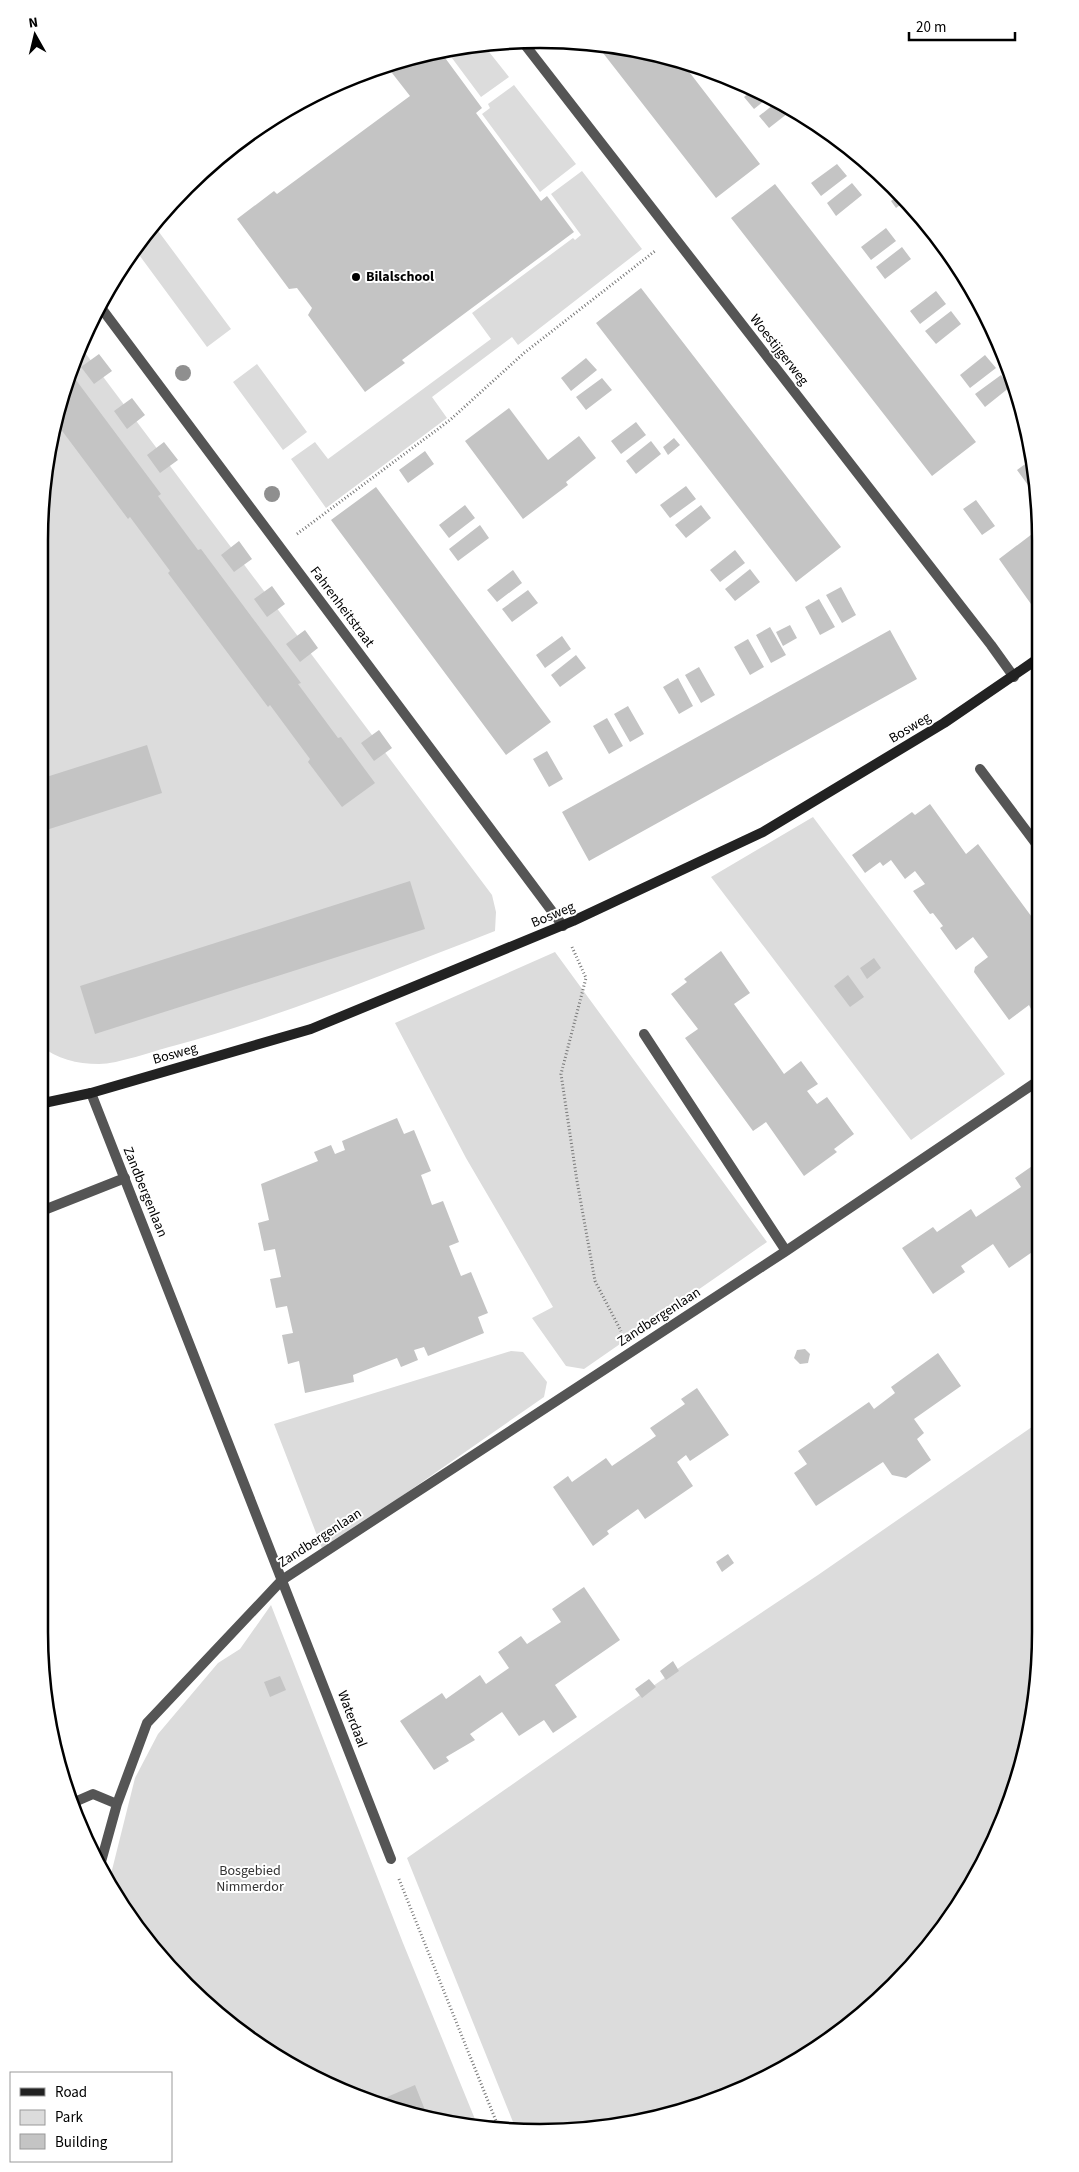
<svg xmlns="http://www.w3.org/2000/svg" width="1079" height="2172" viewBox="0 0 1079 2172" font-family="'Source Sans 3',sans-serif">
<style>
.green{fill:#dcdcdc}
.building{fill:#c4c4c4}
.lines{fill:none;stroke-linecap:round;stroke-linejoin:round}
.path{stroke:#777;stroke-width:3;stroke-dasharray:1 2.5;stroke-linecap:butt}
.lane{stroke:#555;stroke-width:10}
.street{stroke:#555;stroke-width:10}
.secondary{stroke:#222;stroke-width:10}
.tree{fill:#8f8f8f}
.poi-dot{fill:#000;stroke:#fff;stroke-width:2}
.labels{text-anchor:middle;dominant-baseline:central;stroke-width:4;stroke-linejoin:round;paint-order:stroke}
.poi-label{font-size:14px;font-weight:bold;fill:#000;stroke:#fff;text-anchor:start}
.street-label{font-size:14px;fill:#000;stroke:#fff}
.park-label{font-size:14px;fill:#333;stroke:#fff}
.rim{fill:none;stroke:#000;stroke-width:2.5}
</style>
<rect width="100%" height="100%" fill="#fff"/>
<path class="green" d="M474,43H482L509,77L481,97L446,50Z
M514,85L576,164L540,192L482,114L490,108L488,104Z
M582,171L642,249L518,345L512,337L432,397L447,418L326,508L291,459L315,442L328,459L491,339L472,313L573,238L575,240L581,235L551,194Z
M153,224L231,329L207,347L134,248L142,235Z
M80,346L492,895L496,912L495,931C389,972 283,1016 173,1046C153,1051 118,1064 99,1064C76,1064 58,1059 39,1045L40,507L56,410Z
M257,364L307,432L283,450L233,382Z
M813,817L1005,1074L911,1140L711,877Z
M555,952L767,1242L584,1369L566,1366L532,1318L553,1307L466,1158L395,1023Z
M511,1351L523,1352L547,1382L544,1397L323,1551L274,1424Z
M1039,1422V1665L1023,1762L989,1854L956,1911L894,1986L844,2030L761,2082L669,2116L605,2129L517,2132L407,1858L686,1663L818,1575Z
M271,1605L403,1943L479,2129L442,2124L348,2095L289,2066L209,2009L142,1938L108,1886L135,1778L158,1734L218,1663L240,1649Z"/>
<path class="building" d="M596,44L669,56L680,60L760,164L716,198Z
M440,51L482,108L476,113L541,201L547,196L574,232L402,360L405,363L365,392L308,315L312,308L297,288L289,289L237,219L274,191L277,194L410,96L385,64Z
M755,88L770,96L754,109L744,97Z
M778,101L792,110L769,128L759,116Z
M837,164L847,176L821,196L811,183Z
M852,183L862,195L836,216L827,203Z
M775,184L976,442L932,476L731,218Z
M898,195L904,202L896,208L891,201Z
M886,228L896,241L871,260L861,247Z
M902,247L911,259L885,279L876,267Z
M641,288L841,547L796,582L596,323Z
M936,291L946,304L920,324L910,311Z
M951,311L961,324L936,344L925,331Z
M99,354L112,371L94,384L81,367Z
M985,355L996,368L970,388L960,375Z
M586,358L597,370L571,391L561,378Z
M70,372L161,494L158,496L198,550L201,549L301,683L298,684L338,738L341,737L375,783L342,807L308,762L310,759L270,705L268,707L168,573L170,571L130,517L128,519L54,420L56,410Z
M1001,375L1010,387L985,407L975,394Z
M602,378L612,390L586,410L576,397Z
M132,398L145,415L127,429L114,411Z
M509,408L548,460L579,436L596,458L566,482L568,485L523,519L465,441Z
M636,422L646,435L621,454L611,441Z
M674,438L680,445L668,455L663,447Z
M651,441L661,454L636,474L626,461Z
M164,442L178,460L160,473L147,455Z
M425,451L434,464L408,483L399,470Z
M1032,459L1036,474V496L1017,470Z
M686,486L696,499L670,518L660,505Z
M376,487L551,722L506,755L331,520Z
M976,500L995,526L982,535L963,509Z
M465,505L475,518L449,538L439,525Z
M701,505L711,518L686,538L675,525Z
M480,525L489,538L458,561L449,549Z
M1036,531V600L1031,604L999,559Z
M239,541L252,559L234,572L221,555Z
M735,550L745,563L720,582L710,570Z
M750,569L760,582L735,601L725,589Z
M513,570L522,583L497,602L487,590Z
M272,586L285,604L267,617L254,599Z
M841,587L856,615L842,623L826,595Z
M528,590L538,603L512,622L502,609Z
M819,599L835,627L820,635L805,607Z
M790,625L797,638L783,646L776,632Z
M770,627L786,655L771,663L756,635Z
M305,630L318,648L300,662L286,644Z
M890,630L917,679L589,861L562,812Z
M562,636L571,649L545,668L536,655Z
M748,639L764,667L750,675L734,647Z
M576,655L586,668L560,687L551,675Z
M699,667L715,695L701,703L685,675Z
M678,678L693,706L679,714L663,687Z
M628,706L644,734L630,742L614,714Z
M607,718L623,746L609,754L593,726Z
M1037,726V737L1031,730Z
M379,730L392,748L374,761L361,743Z
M147,745L162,793L40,832V779Z
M547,751L563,779L549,787L533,759Z
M930,804L966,854L978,844L1037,924V945L1035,947L1037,950V1005L1031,1009L1029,1005L1009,1020L974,972L975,967L988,957L973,937L956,950L940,928L943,926L933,913L930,914L913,891L925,884L915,871L905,879L891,860L883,866L880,862L865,873L852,855L912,812L915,815Z
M410,881L425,929L95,1034L80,986Z
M721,951L750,993L734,1004L775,1061L784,1074L801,1061L818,1084L807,1091L817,1104L827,1097L854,1134L834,1149L837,1152L804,1176L766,1122L753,1131L685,1038L698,1029L671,994L687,982L684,979Z
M874,958L881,968L867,979L860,968Z
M848,975L864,997L850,1007L834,986Z
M397,1118L404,1134L414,1130L431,1171L421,1175L432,1205L443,1201L459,1242L449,1246L461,1276L471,1272L488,1313L478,1317L484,1333L428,1356L424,1347L414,1350L418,1360L401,1367L397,1358L353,1375L354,1382L305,1393L299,1361L288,1364L282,1335L293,1333L287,1306L276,1308L270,1279L281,1277L275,1249L264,1251L258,1223L269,1220L261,1184L318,1161L314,1152L331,1145L335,1154L345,1150L342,1141Z
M1038,1162V1248L1009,1268L993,1244L961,1266L965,1272L933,1294L902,1248L933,1227L937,1232L971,1209L976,1217L1021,1187L1015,1178Z
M805,1349L810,1354L808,1363L800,1364L794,1358L797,1350Z
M938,1353L961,1386L914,1419L924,1433L917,1439L931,1460L906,1478L892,1475L883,1462L816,1506L794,1473L807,1464L798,1451L869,1402L874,1409L895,1393L891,1387Z
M697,1388L729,1435L690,1461L686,1455L677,1462L693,1486L645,1519L638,1509L607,1531L609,1534L593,1546L553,1487L568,1476L572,1482L606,1458L612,1466L656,1436L650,1428L685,1404L681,1399Z
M728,1554L734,1563L722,1572L716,1562Z
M584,1587L620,1640L555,1685L577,1717L553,1733L544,1720L519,1736L502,1712L470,1734L475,1740L446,1757L449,1761L434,1770L400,1721L442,1693L446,1699L480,1675L486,1684L509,1668L498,1652L521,1636L527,1644L561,1622L552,1609Z
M673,1661L679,1671L666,1680L660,1671Z
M280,1676L286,1690L270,1697L264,1682Z
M649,1679L656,1687L642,1698L635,1689Z
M415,2085L429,2120L373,2103Z"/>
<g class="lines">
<path class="path" d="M297,534L450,420L524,353L655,251
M572,947L586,978L561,1074L577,1181L595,1281L621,1331
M399,1879L500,2131"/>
<path class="lane" d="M39,1212L125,1178"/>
<path class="street" d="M522,41L991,645L1014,677
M99,305L563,926
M980,769L1037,845
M644,1034L786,1251
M91,1093L391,1859
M70,1804L93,1794L117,1804
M99,1869L117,1804L147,1723L282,1580L786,1251L1038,1081"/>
<path class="secondary" d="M39,1104L91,1093L311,1029L573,921L763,832L944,723L1036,660"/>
</g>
<g class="tree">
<circle cx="183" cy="373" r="8"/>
<circle cx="272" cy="494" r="8"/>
</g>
<circle class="poi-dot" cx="356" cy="277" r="5"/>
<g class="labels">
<g class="poi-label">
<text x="366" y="277">Bilalschool</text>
</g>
<g class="street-label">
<text transform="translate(779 350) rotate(52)">Woestijgerweg</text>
<text transform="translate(342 607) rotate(53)">Fahrenheitstraat</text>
<text transform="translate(910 728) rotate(-31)">Bosweg</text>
<text transform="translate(553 915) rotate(-23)">Bosweg</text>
<text transform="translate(175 1054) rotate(-16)">Bosweg</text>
<text transform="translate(145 1192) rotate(68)">Zandbergenlaan</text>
<text transform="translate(659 1317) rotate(-33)">Zandbergenlaan</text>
<text transform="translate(320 1538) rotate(-33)">Zandbergenlaan</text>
<text transform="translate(352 1719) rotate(69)">Waterdaal</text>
</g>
<g class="park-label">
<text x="250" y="1871">Bosgebied<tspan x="250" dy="16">Nimmerdor</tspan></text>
</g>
</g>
<path d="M0 0H1079V2172H0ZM540 48H540A492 492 0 0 1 1032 540V1632A492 492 0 0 1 540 2124H540A492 492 0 0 1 48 1632V540A492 492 0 0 1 540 48Z" fill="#fff" fill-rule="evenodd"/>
<path class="rim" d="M540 48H540A492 492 0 0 1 1032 540V1632A492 492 0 0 1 540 2124H540A492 492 0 0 1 48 1632V540A492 492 0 0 1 540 48Z"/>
<rect x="10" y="2072" width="162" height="90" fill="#ffffff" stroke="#999999"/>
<rect x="20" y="2088" width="25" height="8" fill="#222222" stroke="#999999"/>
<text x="55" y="2097" font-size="15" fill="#000000">Road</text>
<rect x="20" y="2110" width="25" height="15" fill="#dcdcdc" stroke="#999999"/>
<text x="55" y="2122" font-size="15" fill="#000000">Park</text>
<rect x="20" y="2134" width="25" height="15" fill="#c4c4c4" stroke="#999999"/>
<text x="55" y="2147" font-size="15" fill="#000000">Building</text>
<g transform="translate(35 35) rotate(352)" stroke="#ffffff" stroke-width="4" paint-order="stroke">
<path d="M0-4L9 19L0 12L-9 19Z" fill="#000000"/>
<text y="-8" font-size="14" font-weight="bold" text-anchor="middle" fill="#000000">N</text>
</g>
<path d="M909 32v8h106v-8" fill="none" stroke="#000000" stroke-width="2.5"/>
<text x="916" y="32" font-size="15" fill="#000000" stroke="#ffffff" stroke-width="4" paint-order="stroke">20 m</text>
</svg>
